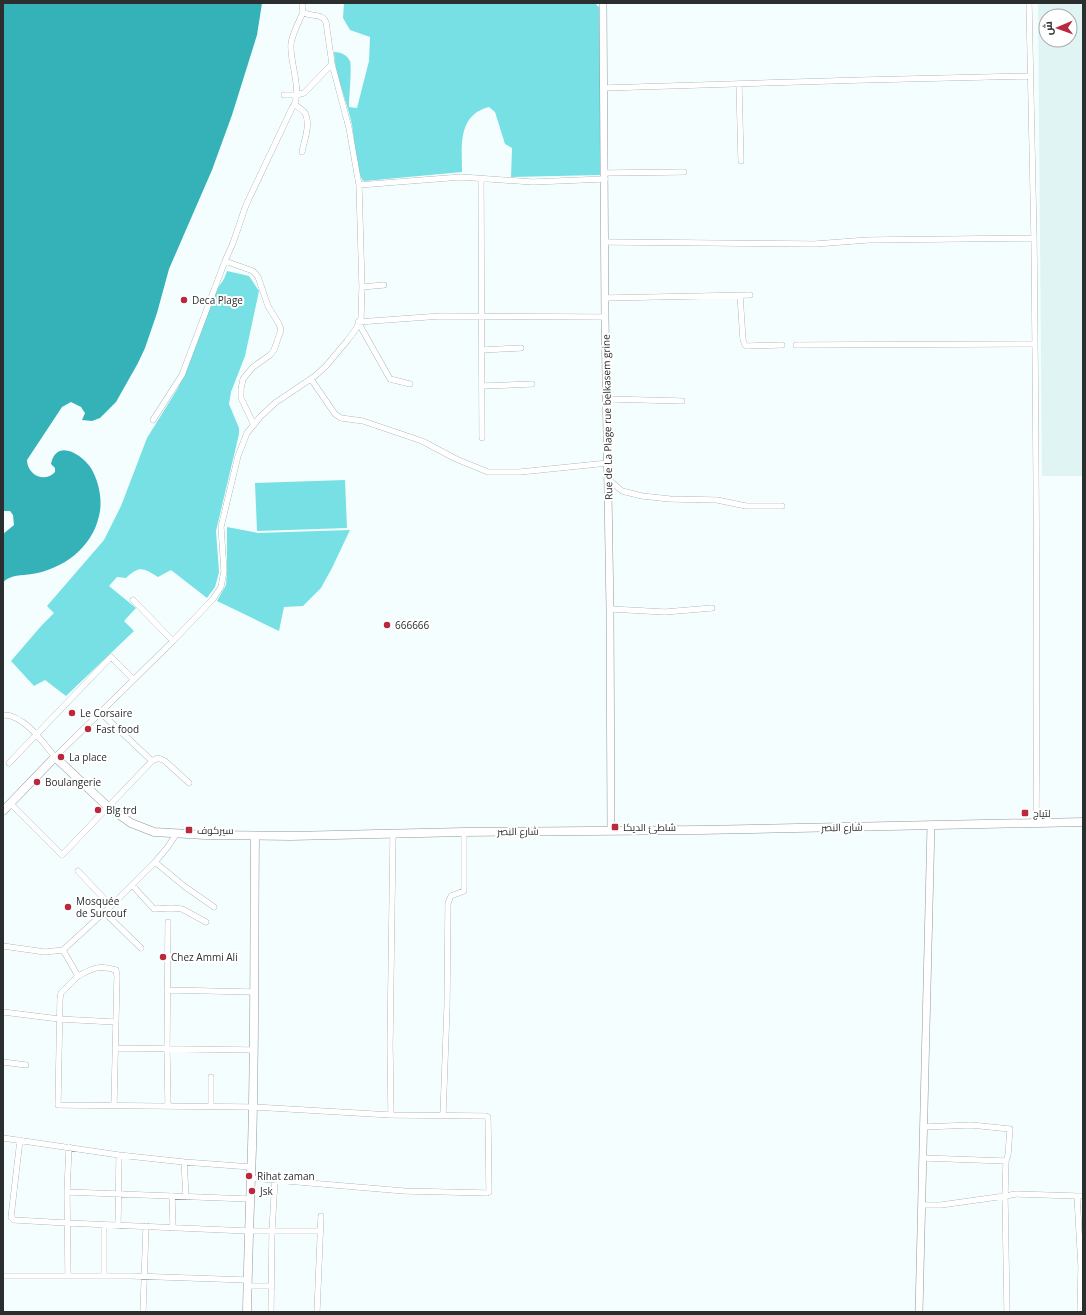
<svg xmlns="http://www.w3.org/2000/svg" width="1086" height="1315" viewBox="0 0 1086 1315" font-family="'Open Sans',Cairo,sans-serif">
<style>
.built{fill:#e1f4f4;fill-rule:evenodd}
.green{fill:#76e0e4}
.water{fill:#35b2b7}
.pier{fill:#f4fefe}
.lines{fill:none;stroke-linecap:round;stroke-linejoin:round}
.minor-casing{stroke:#909999;stroke-width:6}
.tertiary-casing{stroke:#909999;stroke-width:8}
.secondary-casing{stroke:#909999;stroke-width:9}
.primary-casing{stroke:#909999;stroke-width:9}
.minor{stroke:#fff;stroke-width:5.5}
.tertiary{stroke:#fff;stroke-width:7}
.secondary{stroke:#fff;stroke-width:8}
.primary{stroke:#fff;stroke-width:8}
.poi-dot{fill:#ba283e;stroke:#fff;stroke-width:1.5}
.labels{text-anchor:middle;dominant-baseline:central;stroke-width:4;stroke-linejoin:round;paint-order:stroke}
.poi-label{font-size:10px;fill:#2a2e2e;stroke:#fff;text-anchor:start}
.street-label{font-size:10px;fill:#2a2e2e;stroke:#fff}
</style>
<rect width="100%" height="100%" fill="#f4fefe"/>
<path class="built" d="M1038,3H1083V476H1042ZM1046,16H1070V40H1046Z"/>
<path class="green" d="M344,3H595L600,8V175L511,177L512,148L505,144L495,112L489,107C457,115 462,147 462,172L365,181L362,180C355,162 355,143 352,125C347,100 335,77 334,52C341,52 347,55 350,61C352,67 349,99 349,107L357,108L369,61L370,37L350,30L343,18Z
M227,271L249,276L259,291L245,356L231,392L229,404L239,428V434L216,531L219,572L217,580L215,587L207,598L171,570L158,577C143,568 140,565 126,578L117,577L109,586L136,608L124,621L134,631L66,696L45,680L34,686L11,661L42,625L54,613L47,606L104,540L121,506L147,438L178,388L217,289L224,279Z
M345,480L347,528L257,531L255,483Z
M227,527L258,533L350,530L332,568L321,588L303,606L284,607L279,631L217,601L226,585L227,571Z"/>
<path class="water" d="M3,3H262L257,35L232,115L212,170L169,269L157,313L145,348L138,363L116,402L100,418L92,421L82,420L85,413L81,407L71,402L62,407L27,460C27,474 44,484 55,472V468L51,464C56,438 82,454 91,468C99,482 103,500 99,516C92,548 63,569 32,574C21,576 12,574 3,582Z"/>
<path class="pier" d="M3,511H10L13,515L14,525L3,534Z"/>
<g class="lines">
<g class="minor-casing">
<path id="minor" d="M303,3L302,6L303,12C311,18 321,12 326,22L332,64L349,128L359,185
M1029,3C1030,81 1033,160 1034,238C1036,433 1038,628 1036,823
M739,84L741,161
M604,88L863,80L1030,76
M284,95H296L304,93L332,64
M295,105C298,107 303,110 305,113C311,124 304,141 302,152
M604,173L684,172
M481,179L482,438
M605,242L815,244L868,240L1034,238
M225,261L253,271L258,277L268,306L279,324L281,330L274,350L270,355L253,367L243,379L241,389V398L254,425
M362,287L384,285
M740,295L743,340L745,345L747,346L782,345
M605,298L750,295
M796,345L1034,344
M482,350L521,348
M311,379L335,414L341,418L363,421L422,441L456,459L488,472H520L608,463
M410,384L390,379L358,322L441,316L605,317
M482,386L532,384
M607,399L682,401
M153,420L182,375L225,261L233,243L246,205L292,108C304,94 289,61 291,44C292,34 299,22 303,12
M608,479L622,491L642,496L670,499L717,500L746,506H782
M133,600L173,641
M610,609L665,612L712,608
M3,715C23,714 43,742 55,757L173,641L213,599L221,587L224,571L221,527L238,456L247,433L260,417L275,403L315,376L326,366L347,341L356,329L361,318L362,287L359,185L461,177L533,182L605,179
M152,761L158,758L165,761L189,783
M9,763L111,657L133,679
M10,803L62,855L152,761L101,713
M155,862L184,886L214,907
M78,871L111,906
M132,885L154,909L172,908L182,909L206,922
M104,912L141,948
M3,946L45,952L63,950L111,906L155,862L167,848L177,833
M63,950L78,976L61,993L60,999L58,1105L252,1107L391,1115L486,1116L488,1117L489,1192L487,1193L404,1191L250,1178
M78,976C94,968 97,965 116,970L117,976L114,1105
M167,990L254,992
M3,1012L59,1019L115,1022
M115,1048L253,1050
M3,1062L26,1065
M211,1077V1106
M168,1105L167,1049L168,922
M391,1115L390,1046L393,833
M443,1115L447,1007L448,903L451,896L464,891V832
M924,1127L971,1125L1010,1129L1008,1155L1006,1161L1005,1196L1016,1194L1077,1196
M3,1138L119,1155L184,1162L251,1167
M20,1140L11,1217L14,1220L67,1223L248,1231H320
M923,1158L1006,1161
M184,1162L186,1196
M67,1192L249,1199
M172,1196L173,1227
M922,1205H941L1005,1196L1007,1312
M118,1226L119,1155
M3,1276H132L247,1280
M68,1276L67,1192L69,1147
M104,1276V1225
M247,1286H272
M143,1312L146,1226
M271,1312L272,1231L275,1179
M317,1312L321,1216
M1080,1312L1081,1267L1077,1196H1083"/>
</g>
<g class="tertiary-casing">
<path id="tertiary" d="M603,3L605,317L610,609L611,830
M919,1312L931,825"/>
</g>
<g class="secondary-casing">
<path id="secondary" d="M247,1312C248,1257 250,1203 252,1148C255,1044 254,940 255,836"/>
</g>
<g class="primary-casing">
<path id="primary" d="M3,811L55,757L107,806L131,823L154,832L205,835L291,836L464,832L700,830L1083,822"/>
</g>
<use href="#minor" class="minor"/>
<use href="#tertiary" class="tertiary"/>
<use href="#secondary" class="secondary"/>
<use href="#primary" class="primary"/>
</g>
<g class="poi-dot">
<circle cx="184" cy="300" r="4"/>
<circle cx="387" cy="625" r="4"/>
<circle cx="72" cy="713" r="4"/>
<circle cx="88" cy="729" r="4"/>
<circle cx="61" cy="757" r="4"/>
<circle cx="37" cy="782" r="4"/>
<circle cx="98" cy="810" r="4"/>
<rect x="1021" y="809" width="8" height="8" rx="2"/>
<rect x="611" y="823" width="8" height="8" rx="2"/>
<rect x="185" y="826" width="8" height="8" rx="2"/>
<circle cx="68" cy="907" r="4"/>
<circle cx="163" cy="957" r="4"/>
<circle cx="249" cy="1176" r="4"/>
<circle cx="252" cy="1191" r="4"/>
</g>
<g class="labels">
<g class="poi-label">
<text x="192" y="300">Deca Plage</text>
<text x="395" y="625">666666</text>
<text x="80" y="713">Le Corsaire</text>
<text x="96" y="729">Fast food</text>
<text x="69" y="757">La place</text>
<text x="45" y="782">Boulangerie</text>
<text x="106" y="810">Blg trd</text>
<text x="1033" y="813">لتياج</text>
<text x="623" y="827">شاطئ الديكا</text>
<text x="197" y="830">سيركوف</text>
<text x="76" y="901">Mosquée<tspan x="76" dy="12">de Surcouf</tspan></text>
<text x="171" y="957">Chez Ammi Ali</text>
<text x="257" y="1176">Rihat zaman</text>
<text x="260" y="1191">Jsk</text>
</g>
<g class="street-label">
<text transform="translate(607 417) rotate(-91)">Rue de La Plage rue belkasem grine</text>
<text transform="translate(842 827) rotate(-1)">شارع النصر</text>
<text transform="translate(518 831) rotate(-1)">شارع النصر</text>
</g>
</g>
<rect width="1086" height="1315" fill="none" stroke="#2a2e2e" stroke-width="8"/>
<g transform="translate(1058 28) rotate(268)"><circle r="19" fill="#ffffff" stroke="#aaabab"/>
<path d="M0-3L7 15L0 10L-7 15Z" fill="#ba283e"/>
<text y="-6" font-size="11" font-weight="bold" text-anchor="middle" fill="#2a2e2e">ش</text>
</g>
</svg>
